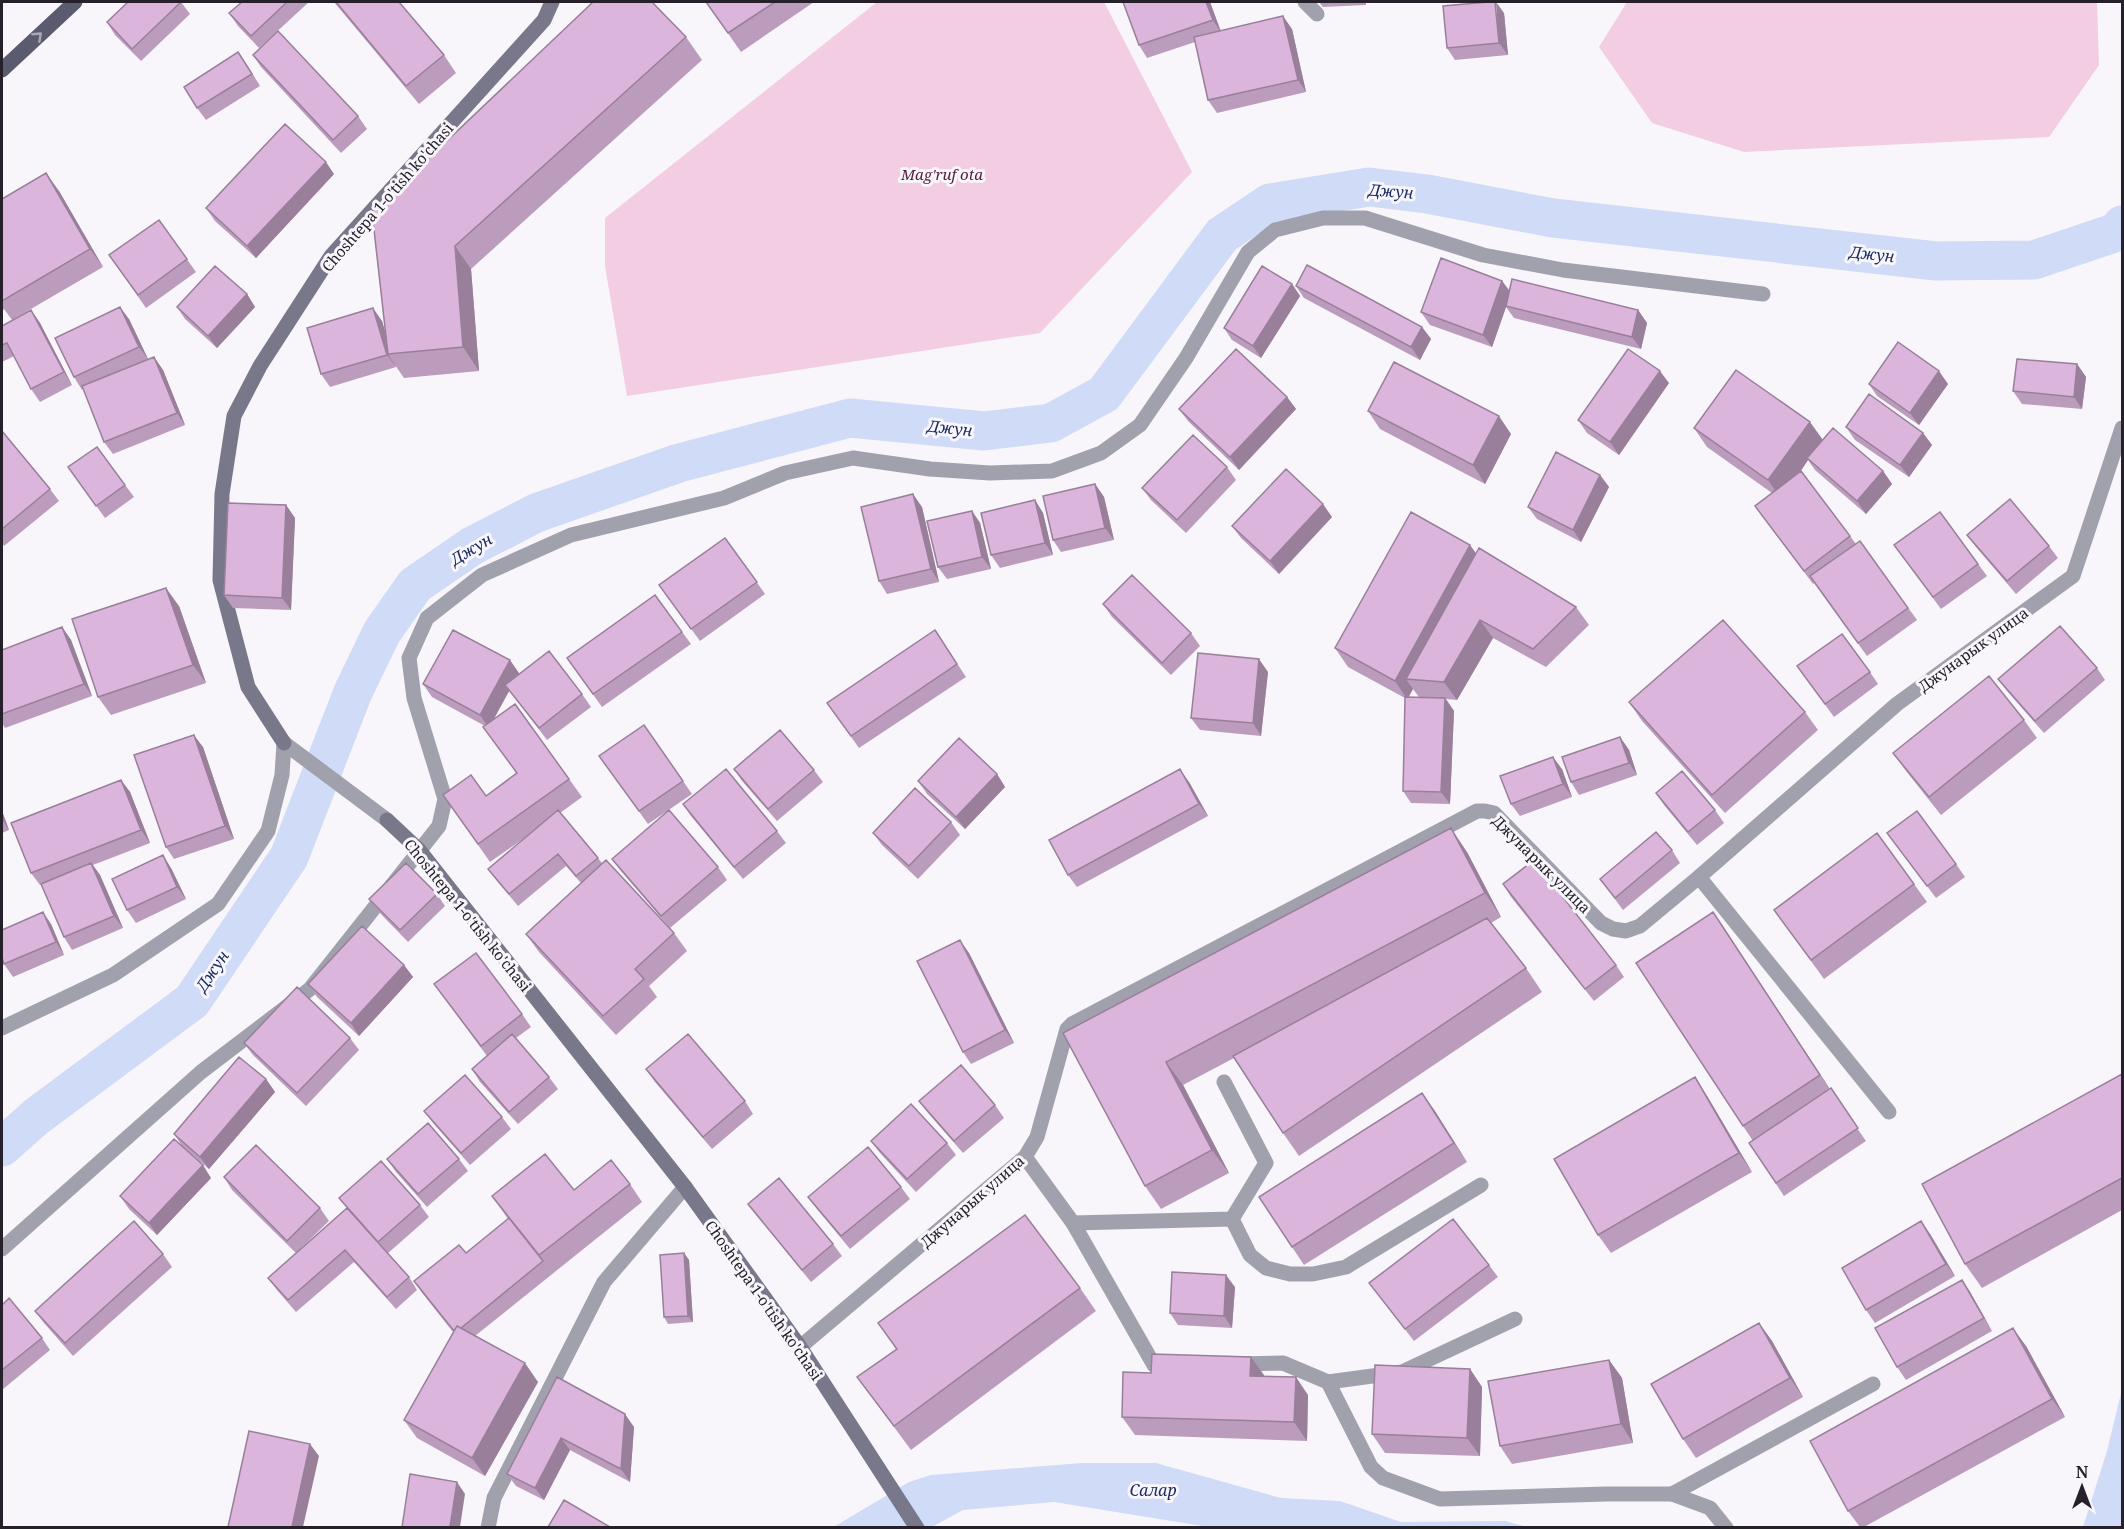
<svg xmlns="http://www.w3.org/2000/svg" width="2124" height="1529" viewBox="0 0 2124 1529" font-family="'Noto Serif',serif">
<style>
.green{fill:#f3cde1}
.water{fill:#cfdbf7}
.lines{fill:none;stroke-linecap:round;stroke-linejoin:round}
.canal{stroke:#cfdbf7;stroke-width:39}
.lane{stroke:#a1a1ad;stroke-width:15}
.street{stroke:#a1a1ad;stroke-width:15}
.secondary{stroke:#78788a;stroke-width:15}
.primary{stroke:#5b5b70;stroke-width:15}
.wall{fill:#bc9cbd;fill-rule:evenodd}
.shaded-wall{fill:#997f9a}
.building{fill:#dbb5dc;stroke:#997f9a;stroke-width:1.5}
.oneway{stroke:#aaa8b6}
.labels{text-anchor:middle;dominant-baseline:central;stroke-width:6;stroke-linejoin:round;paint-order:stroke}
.park-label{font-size:15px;font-style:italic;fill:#551a3f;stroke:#f8f6fb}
.street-label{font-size:15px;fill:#25202a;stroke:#f8f6fb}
.water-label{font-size:16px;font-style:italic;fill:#1b2d63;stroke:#f8f6fb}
</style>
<rect width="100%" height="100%" fill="#f8f6fb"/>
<path class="green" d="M877,2H1104L1192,172L1040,333L627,396L605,266V218Z
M1627,2H2097L2099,65L2049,137L1744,152L1652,123L1599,47Z"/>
<path class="water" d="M2122,1389V1527H2083L2107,1451Z
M1082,1463H1156L1281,1498L1340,1501L1401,1522L1505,1521L1527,1527L1215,1528L1054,1502L963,1510L932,1527L832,1528L909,1482L931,1475Z"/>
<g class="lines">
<path class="canal" d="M2,1147L37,1116L192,1001L289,857L353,692L382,632L415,585L472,546L536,513L679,463L850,418L984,431L1051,423L1104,394L1222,235L1270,203L1369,187L1427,194L1553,218L1936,261L2034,260L2117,232L2122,225"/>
<path class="lane" d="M1699,877L1889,1112
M2,1028L113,975L218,904L268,831L282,775L284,743
M1224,1082L1266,1163L1232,1219
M1073,1223L1232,1219L1250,1255L1266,1268L1290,1274H1313L1346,1267L1481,1185
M1328,1382L1402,1372L1515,1319
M1672,1494L1873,1384"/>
<path class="street" d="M1305,2L1317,14
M284,743L387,820
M1025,1157L1073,1223L1154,1365H1168
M2,1249L201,1072L310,989L439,826L445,799L414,698L409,658L427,618L482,575L571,535L724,498L785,473L853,458L930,469L990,473L1052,471L1101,453L1140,425L1186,358L1248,252L1275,230L1323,218H1365L1483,255L1563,270L1763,294
M800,1347L1025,1157L1037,1137L1067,1029L1072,1024L1477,811H1485L1494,813L1601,923L1613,929L1626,931L1640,926L1699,877L1897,704L2073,576L2122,428
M1237,1364L1283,1363L1328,1382L1371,1467L1383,1478L1440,1499L1606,1494H1672L1710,1508L1726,1528
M488,1528L494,1498L604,1282L685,1187"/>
<path class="secondary" d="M284,743L248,687L220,580L222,494L234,416L260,366L331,256L544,20L552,2
M387,820L419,850L685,1187L800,1347L917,1528"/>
<path class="primary" d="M2,70L75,2"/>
</g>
<path class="wall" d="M181,2L190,14L141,61L115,35L107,22Z
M242,2H309L259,48L238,26L229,13Z
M334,2H399L444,55L456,73L419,104Z
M706,2H814L741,52Z
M1210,2L1221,31L1292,29L1306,92L1217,113L1208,100L1195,42L1147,58L1139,45Z
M1319,2H1366V5L1323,7Z
M1504,13L1508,55L1455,60L1447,48Z
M686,37L702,60L471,269L479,371L404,378L395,365L396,367L330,387L321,374L382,321L385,332L372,212Z
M238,52L260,86L206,120L197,108Z
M253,55L358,116L367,129L341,153L261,67Z
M334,174L256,258L215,221L206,208Z
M59,191L103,267L12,320L4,309L2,311V199Z
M159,220L196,272L146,308L109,255Z
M1502,281L1509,290L1638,310L1647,323L1641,349L1514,318L1506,307L1492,347L1430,325L1421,312Z
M1292,284L1300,296L1261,358L1232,340L1224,328Z
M1296,286L1422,327L1431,339L1420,360L1304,298Z
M247,294L255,307L217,348L185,319L177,307Z
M31,310L40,323L72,385L40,402L31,389L14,356L2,362V326Z
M129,319L148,359L136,365L154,357L163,370L185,425L113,454L104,442L83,389L82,390L74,377Z
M2077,364L2086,377L2082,409L2022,404L2013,391Z
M1669,383L1619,455L1587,433L1578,420Z
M1869,384H1948L1919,425L1877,396Z
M1287,397L1296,409L1239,470L1188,421L1179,409Z
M1368,411L1511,434L1485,484L1380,429Z
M1846,427L1923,433L1932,445L1909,477L1855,440Z
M1694,428L1822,440L1883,471L1892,484L1866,514L1815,470L1808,460L1801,471L1856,544L1860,541L1917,620L1867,656L1814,583L1813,584L1755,506L1772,493L1707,447Z
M2,431L50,489L59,501L4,546L2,542Z
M97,447L134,497L105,518L68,467Z
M1227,467L1236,480L1186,533L1151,500L1142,488Z
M1600,475L1609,487L1581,542L1537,519L1528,507Z
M1095,484L1104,497L1114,540L1061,552L1053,540Z
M1035,500L1043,513L1053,555L1000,568L991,555Z
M286,505L295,518L291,610L233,608L224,595Z
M922,507L939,582L887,594L879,581Z
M972,511L980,523L991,569L947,579L938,567Z
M1940,512L1987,576L1941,609L1894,545Z
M1332,517L1279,574L1241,538L1232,526Z
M1967,535L2049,546L2058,558L2016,594L1976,547Z
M725,538L765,594L700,641L659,585Z
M1476,553L1576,607L1589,625L1546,667L1493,638L1457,700L1446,699L1454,711L1450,804L1411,803L1403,791L1405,698L1348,667L1335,648ZM1413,689L1419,697H1409Z
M655,595L691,644L602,707L567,658Z
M1103,604L1191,633L1200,646L1171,675L1112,617Z
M179,606L206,683L111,715L98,697Z
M62,627L71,640L92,696L5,728L2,723V650Z
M935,630L966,677L859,748L827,703Z
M1797,666L1870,672L1878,684L1834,717Z
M2097,668L2105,680L2044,733L2007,691L1998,679Z
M1268,672L1261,736L1200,730L1191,718Z
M519,673L517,676L582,694L591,707L547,740L509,690L493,720L515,704L582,797L560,813L602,863L674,933L687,951L649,986L657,997L616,1035L539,952L526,934L581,883L566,866L518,906L497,881L488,869L526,837L490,862L443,795L486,796L516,773L485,726L432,697L423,684Z
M1629,702L1805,712L1818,730L1725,813L1642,721Z
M2024,720L2037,738L1941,815L1906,771L1893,753Z
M644,725L692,794L648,824L599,756Z
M1620,737L1629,750L1637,775L1579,795L1571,782Z
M203,747L234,839L174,859L166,847Z
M734,769L814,770L823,782L777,821L742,781Z
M1562,769L1572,797L1520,816L1511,804Z
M997,774L1005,787L965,829L927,794L918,781Z
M121,780L130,792L150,843L93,865L100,875L123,928L72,950L64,937L41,885H40L31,873Z
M1189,782L1208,816L1077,887L1068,875Z
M1656,793L1715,810L1724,823L1697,845L1664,805Z
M683,804L777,831L786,843L743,879L691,816Z
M2,811L9,830L2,833Z
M951,822L960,835L918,879L882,845L873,833Z
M1887,833L1956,864L1965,877L1936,898Z
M1672,850L1680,863L1623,910L1600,879Z
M1467,852L1501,917L1491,923L1526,968L1542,992L1299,1156L1283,1133L1234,1058L1183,1085L1229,1173L1161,1209L1145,1186L1063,1033Z
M612,859L718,867L727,880L670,928L621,871Z
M171,868L186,899L136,923L127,910Z
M1503,884L1616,965L1624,977L1594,1001L1511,897Z
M1914,884L1927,902L1824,979L1774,910Z
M437,894L445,906L408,942L378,911L369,899Z
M1713,912L1830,1089L1866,1141L1784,1196L1749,1143L1753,1141L1743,1126Z
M51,924L64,955L13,977L4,964Z
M969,953L1014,1043L971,1064L963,1052Z
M404,965L413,977L359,1036L317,997L308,984Z
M434,984L522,1014L531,1027L516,1038L549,1077L558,1089L518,1124L480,1082L472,1069L487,1056Z
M350,1038L359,1050L306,1106L253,1055L244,1043Z
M646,1069L745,1101L753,1114L712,1149L655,1082Z
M2122,1074V1210L1982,1288L1965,1264Z
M266,1079L275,1092L209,1169L182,1146L174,1134Z
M1422,1093L1467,1162L1304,1265L1292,1247Z
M1707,1096L1752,1172L1611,1253L1598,1235Z
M919,1101L995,1105L1004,1118L963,1153L928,1113Z
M424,1111L502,1117L511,1129L470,1165L433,1123Z
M871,1141L947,1143L956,1155L916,1192L880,1153Z
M387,1159H459L468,1171L427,1207L396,1172Z
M224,1177L320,1208L329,1221L296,1253L232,1190Z
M211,1178L157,1235L129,1209L120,1196Z
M630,1184L642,1202L475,1336L538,1382L485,1476L417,1438L404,1420L453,1332L423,1294L414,1281L466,1253L508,1219L492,1196L574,1190Z
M901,1187L910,1199L850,1249L817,1209L808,1197Z
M339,1198L420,1205L429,1217L387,1254L409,1277L417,1290L396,1309L354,1262L296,1312L277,1290L268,1278L347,1208Z
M748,1204L833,1244L842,1256L811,1282L757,1216Z
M1921,1221L1930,1234L1955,1276L1875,1323L1866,1310Z
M684,1253L689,1260L693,1322L668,1324L664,1317Z
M163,1254L172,1267L73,1356L44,1323L35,1311Z
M1489,1265L1498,1277L1414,1341L1369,1283Z
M1962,1280L1970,1292L1992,1331L1906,1380L1897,1367Z
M1235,1287L1232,1328L1178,1325L1170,1313Z
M1080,1288L1096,1311L911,1450L857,1377L896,1349L878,1323Z
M2,1305L42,1338L50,1350L2,1390Z
M1759,1323L1772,1341L1803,1397L1696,1458L1683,1439Z
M2026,1346L2065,1417L1864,1527H1860L1848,1511Z
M1609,1360L1622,1378L1633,1443L1512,1464L1500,1446Z
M1470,1369L1482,1387L1480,1456L1385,1453L1372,1434Z
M1151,1373L1264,1375V1376L1308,1395L1307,1441L1135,1435L1122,1417Z
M557,1377L634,1427L630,1482L570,1450L544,1500L516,1486L507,1474Z"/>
<path class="shaded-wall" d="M1206,2H1210L1221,33L1213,20Z
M1496,2L1504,13L1508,55L1499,43Z
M1283,16L1292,29L1306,92L1298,80Z
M238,52L247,65L260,86L252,74Z
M326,162L334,174L256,258L247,246Z
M46,173L59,191L103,267L90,249Z
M455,246L471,269L479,371L463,347Z
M1502,281L1511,293L1492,347L1483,335Z
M1292,284L1300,296L1261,358L1253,346Z
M247,294L255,307L217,348L208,336Z
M120,307L129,319L148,359L139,347Z
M373,308L382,321L392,354H388L396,367L387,355Z
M31,310L40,323L72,385L64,372Z
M1638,310L1647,323L1641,349L1632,337Z
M1422,327L1431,339L1420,360L1411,347Z
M154,357L163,370L185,425L177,413Z
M2077,364L2086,377L2082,409L2074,397Z
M1660,371L1669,383L1619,455L1610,442Z
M1939,371L1948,384L1919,425L1910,413Z
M1287,397L1296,409L1239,470L1230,457Z
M1499,416L1511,434L1485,484L1473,465Z
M1810,422L1823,440L1807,458L1808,460L1781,499L1768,480Z
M1923,433L1932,445L1909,477L1900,465Z
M1883,471L1892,484L1866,514L1857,501Z
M1600,475L1609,487L1581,542L1573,530Z
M1095,484L1104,497L1114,540L1105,528Z
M913,494L922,507L939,582L931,569Z
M1035,500L1043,513L1053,555L1045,543Z
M1323,504L1332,517L1279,574L1270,561Z
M286,505L295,518L291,610L282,598Z
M972,511L980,523L991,569L982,557Z
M1470,545L1483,563L1406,679L1413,689L1407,699L1395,681Z
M166,588L179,606L206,683L193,665Z
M1480,620L1493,638L1457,700L1444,682Z
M62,627L71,640L92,696L84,684Z
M1259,659L1268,672L1261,736L1253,723Z
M510,660L519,673L489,728L480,715Z
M1445,698L1454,711L1450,804L1441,792Z
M194,735L203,747L234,839L225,826Z
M1620,737L1629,750L1637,775L1629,763Z
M1553,757L1562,769L1572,797L1563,784Z
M1180,769L1189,782L1208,816L1199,804Z
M997,774L1005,787L965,829L956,817Z
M121,780L130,792L150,843L141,830Z
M2,811L9,830L2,819Z
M1451,828L1467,852L1501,917L1485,893Z
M163,855L171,868L186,899L177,887Z
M91,863L100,875L123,928L114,916Z
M43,912L51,924L64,955L56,942Z
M1713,912L1726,931L1833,1094L1820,1075Z
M960,940L969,953L1014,1043L1005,1030Z
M404,965L413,977L359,1036L351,1023Z
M1166,1062L1183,1085L1229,1173L1212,1150Z
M1695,1077L1707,1096L1752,1172L1739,1153Z
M266,1079L275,1092L209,1169L200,1157Z
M1422,1093L1435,1111L1467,1162L1454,1143Z
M203,1165L211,1178L157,1235L149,1223Z
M1921,1221L1930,1234L1955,1276L1946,1264Z
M684,1253L689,1260L693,1322L688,1316Z
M1226,1275L1235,1287L1232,1328L1224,1316Z
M1962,1280L1970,1292L1992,1331L1984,1318Z
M1759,1323L1772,1341L1803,1397L1790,1378Z
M2013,1328L2026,1346L2065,1417L2052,1399Z
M1251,1357L1264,1375L1263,1394L1250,1376Z
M1609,1360L1622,1378L1633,1443L1621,1424Z
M525,1363L538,1382L485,1476L472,1458Z
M1470,1369L1482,1387L1480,1456L1467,1438Z
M1296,1377L1308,1395L1307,1441L1294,1422Z
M625,1414L634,1427L630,1482L621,1469Z
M561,1438L570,1450L544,1500L535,1488Z
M310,1444L319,1456L303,1527H292Z
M457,1482L465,1494L460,1527H450Z"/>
<path class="building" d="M128,2H181L132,49L107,22Z
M242,2H287L251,36L229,13Z
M336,2H399L444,55L406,86Z
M593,2H652L686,37L455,246L463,347L388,354L372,212Z
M706,2H775L728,33Z
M1123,2H1206L1213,20L1139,45Z
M1488,2H1495L1499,43L1447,48L1443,6Z
M1283,16L1298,80L1208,100L1194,37Z
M278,31L358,116L333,140L253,55Z
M238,52L252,74L197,108L184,87Z
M285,124L326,162L247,246L206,208Z
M46,173L90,249L2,301V199Z
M159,220L187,259L138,295L109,255Z
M1441,258L1502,281L1483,335L1421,312Z
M1307,265L1422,327L1411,347L1296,286Z
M215,266L247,294L208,336L177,307Z
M1262,266L1292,284L1253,346L1224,328Z
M1512,279L1638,310L1632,337L1506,306Z
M120,307L139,347L74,377L55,338Z
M373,308L387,355L321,374L307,328Z
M31,310L64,372L31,389L7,343L2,345V326Z
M1898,342L1939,371L1910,413L1869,384Z
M1236,349L1287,397L1230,457L1179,409Z
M1628,349L1660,371L1610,442L1578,420Z
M154,357L177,413L104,442L82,386Z
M2017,359L2077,364L2074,397L2013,391Z
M1394,362L1499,416L1473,465L1368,411Z
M1736,370L1810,422L1768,480L1694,428Z
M1869,394L1923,433L1900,465L1846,427Z
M1833,428L1883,471L1857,501L1807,458Z
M2,431L50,489L2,529Z
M1193,435L1227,467L1177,520L1142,488Z
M97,447L125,485L96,506L68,467Z
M1556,452L1600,475L1573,530L1528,507Z
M1286,469L1323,504L1270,561L1232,526Z
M1801,471L1850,536L1804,571L1755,506Z
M1095,484L1105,528L1053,540L1043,496Z
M913,494L931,569L879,581L861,507Z
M2010,499L2049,546L2007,581L1967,535Z
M1035,500L1045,543L991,555L981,513Z
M228,503L286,505L282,598L224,595Z
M972,511L982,557L938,567L927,521Z
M1411,512L1470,545L1395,681L1335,648Z
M1940,512L1978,564L1933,597L1894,545Z
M725,538L757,582L691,629L659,585Z
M1860,541L1908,608L1858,643L1810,576Z
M1479,548L1576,607L1533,649L1480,620L1444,682L1406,679Z
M1132,575L1191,633L1162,663L1103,604Z
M166,588L193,665L98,697L72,619Z
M655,595L682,632L593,694L567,658Z
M1723,620L1805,712L1712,795L1629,702Z
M2060,626L2097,668L2035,721L1998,679Z
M62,627L84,684L2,714V650Z
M453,630L510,660L480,715L423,684Z
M935,630L957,664L851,736L827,703Z
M1842,634L1870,672L1825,704L1797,666Z
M549,651L582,694L539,728L505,685Z
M1198,653L1259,659L1253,723L1191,718Z
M1989,676L2024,720L1929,797L1893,753Z
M1405,697L1445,698L1441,792L1403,791Z
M515,704L569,779L478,844L443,795L471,775L486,796L517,773L483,727Z
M644,725L683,781L639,811L599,756Z
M780,730L814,770L768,809L734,769Z
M194,735L225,826L166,847L134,755Z
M1620,737L1629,763L1571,782L1562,757Z
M959,738L997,774L956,817L918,781Z
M1553,757L1563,784L1511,804L1500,776Z
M726,769L777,831L734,867L683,804Z
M1180,769L1199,804L1068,875L1049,840Z
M1682,771L1715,810L1688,832L1656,793Z
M121,780L141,830L31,873L11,823Z
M915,788L951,822L909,866L873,833Z
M558,810L598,858L576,876L558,854L509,894L488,869Z
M669,810L718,867L661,916L612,859Z
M1917,811L1956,864L1927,886L1887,833Z
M1451,828L1485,893L1166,1062L1212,1150L1145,1186L1063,1033Z
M1656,832L1672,850L1615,898L1600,879Z
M1877,833L1914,884L1811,960L1774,910Z
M163,855L177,887L127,910L112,879Z
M606,860L674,933L635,969L644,979L603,1016L526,934Z
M1534,860L1616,965L1585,989L1503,884Z
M91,863L114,916L64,937L41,884Z
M406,863L437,894L400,930L369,899Z
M43,912L56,942L4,964L2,958V930Z
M1713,912L1820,1075L1743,1126L1636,963Z
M1487,918L1526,968L1283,1133L1233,1056Z
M362,926L404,965L351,1023L308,984Z
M960,940L1005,1030L963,1052L917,961Z
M476,953L522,1014L481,1046L434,984Z
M297,987L350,1038L297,1093L244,1043Z
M512,1034L549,1077L509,1112L472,1069Z
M688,1034L745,1101L703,1137L646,1069Z
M239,1057L266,1079L200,1157L174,1134Z
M961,1065L995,1105L954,1141L919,1101Z
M2122,1074V1178L1965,1264L1922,1184Z
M465,1075L502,1117L461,1153L424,1111Z
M1695,1077L1739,1153L1598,1235L1554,1159Z
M1831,1088L1858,1128L1776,1183L1749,1143Z
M1422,1093L1454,1143L1292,1247L1259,1197Z
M911,1104L947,1143L907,1179L871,1141Z
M428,1123L459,1159L418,1194L387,1159Z
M174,1139L203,1165L149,1223L120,1196Z
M256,1145L320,1208L287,1241L224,1177Z
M868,1147L901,1187L841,1236L808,1197Z
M545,1154L574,1190L611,1160L630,1184L539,1255L492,1196Z
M381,1161L420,1205L378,1242L339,1198Z
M779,1178L833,1244L802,1270L748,1204Z
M347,1208L409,1277L387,1297L345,1250L288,1300L268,1278Z
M1025,1215L1080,1288L894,1426L857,1377L897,1349L878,1323Z
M509,1218L543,1261L461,1328L457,1326L454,1331L414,1281L459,1245L466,1253Z
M1453,1219L1489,1265L1405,1329L1369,1283Z
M134,1221L163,1254L65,1343L35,1311Z
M1921,1221L1946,1264L1866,1310L1842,1268Z
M684,1253L688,1316L664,1317L660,1255Z
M1172,1272L1226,1275L1224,1316L1170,1313Z
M1962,1280L1984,1318L1897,1367L1875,1328Z
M9,1298L42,1338L2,1370V1305Z
M1759,1323L1790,1378L1683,1439L1651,1384Z
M457,1326L525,1363L472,1458L404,1420Z
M2013,1328L2052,1399L1848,1511L1810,1441Z
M1152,1354L1251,1357L1250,1376L1296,1377L1294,1422L1122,1417L1123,1372L1151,1373Z
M1609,1360L1621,1424L1500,1446L1488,1381Z
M1375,1365L1470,1369L1467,1438L1372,1434Z
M557,1377L625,1414L621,1469L561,1438L535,1488L507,1474Z
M249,1431L310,1444L292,1527H228Z
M410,1474L457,1482L450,1527H402Z
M564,1500L610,1527H548Z"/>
<defs><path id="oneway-chevron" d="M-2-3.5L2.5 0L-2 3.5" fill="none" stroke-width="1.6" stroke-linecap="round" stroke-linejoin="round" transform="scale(1.5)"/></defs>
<use class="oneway" href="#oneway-chevron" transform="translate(38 36) rotate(-43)"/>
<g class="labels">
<g class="park-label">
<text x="942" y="174">Mag'ruf ota</text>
</g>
<g class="street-label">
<text transform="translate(387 197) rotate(-49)">Choshtepa 1-o'tish ko'chasi</text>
<text transform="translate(1973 649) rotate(-36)">Джунарык улица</text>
<text transform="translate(1542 864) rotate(45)">Джунарык улица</text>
<text transform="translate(468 915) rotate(51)">Choshtepa 1-o'tish ko'chasi</text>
<text transform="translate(972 1201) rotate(-41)">Джунарык улица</text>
<text transform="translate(764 1300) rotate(55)">Choshtepa 1-o'tish ko'chasi</text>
</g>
<g class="water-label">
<text transform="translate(1391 191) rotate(4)">Джун</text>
<text transform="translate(1872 254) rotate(6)">Джун</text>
<text transform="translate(950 428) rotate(6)">Джун</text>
<text transform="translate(471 549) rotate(-31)">Джун</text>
<text transform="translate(212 971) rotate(-56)">Джун</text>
<text x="1153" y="1490">Салар</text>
</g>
</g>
<rect width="2124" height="1529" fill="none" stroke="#25202a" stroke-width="6"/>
<g transform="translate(2082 1487)" stroke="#f8f6fb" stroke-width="4.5" paint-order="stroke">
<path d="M0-4.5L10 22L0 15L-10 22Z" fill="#25202a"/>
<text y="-9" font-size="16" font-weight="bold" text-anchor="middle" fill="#25202a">N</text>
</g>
</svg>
